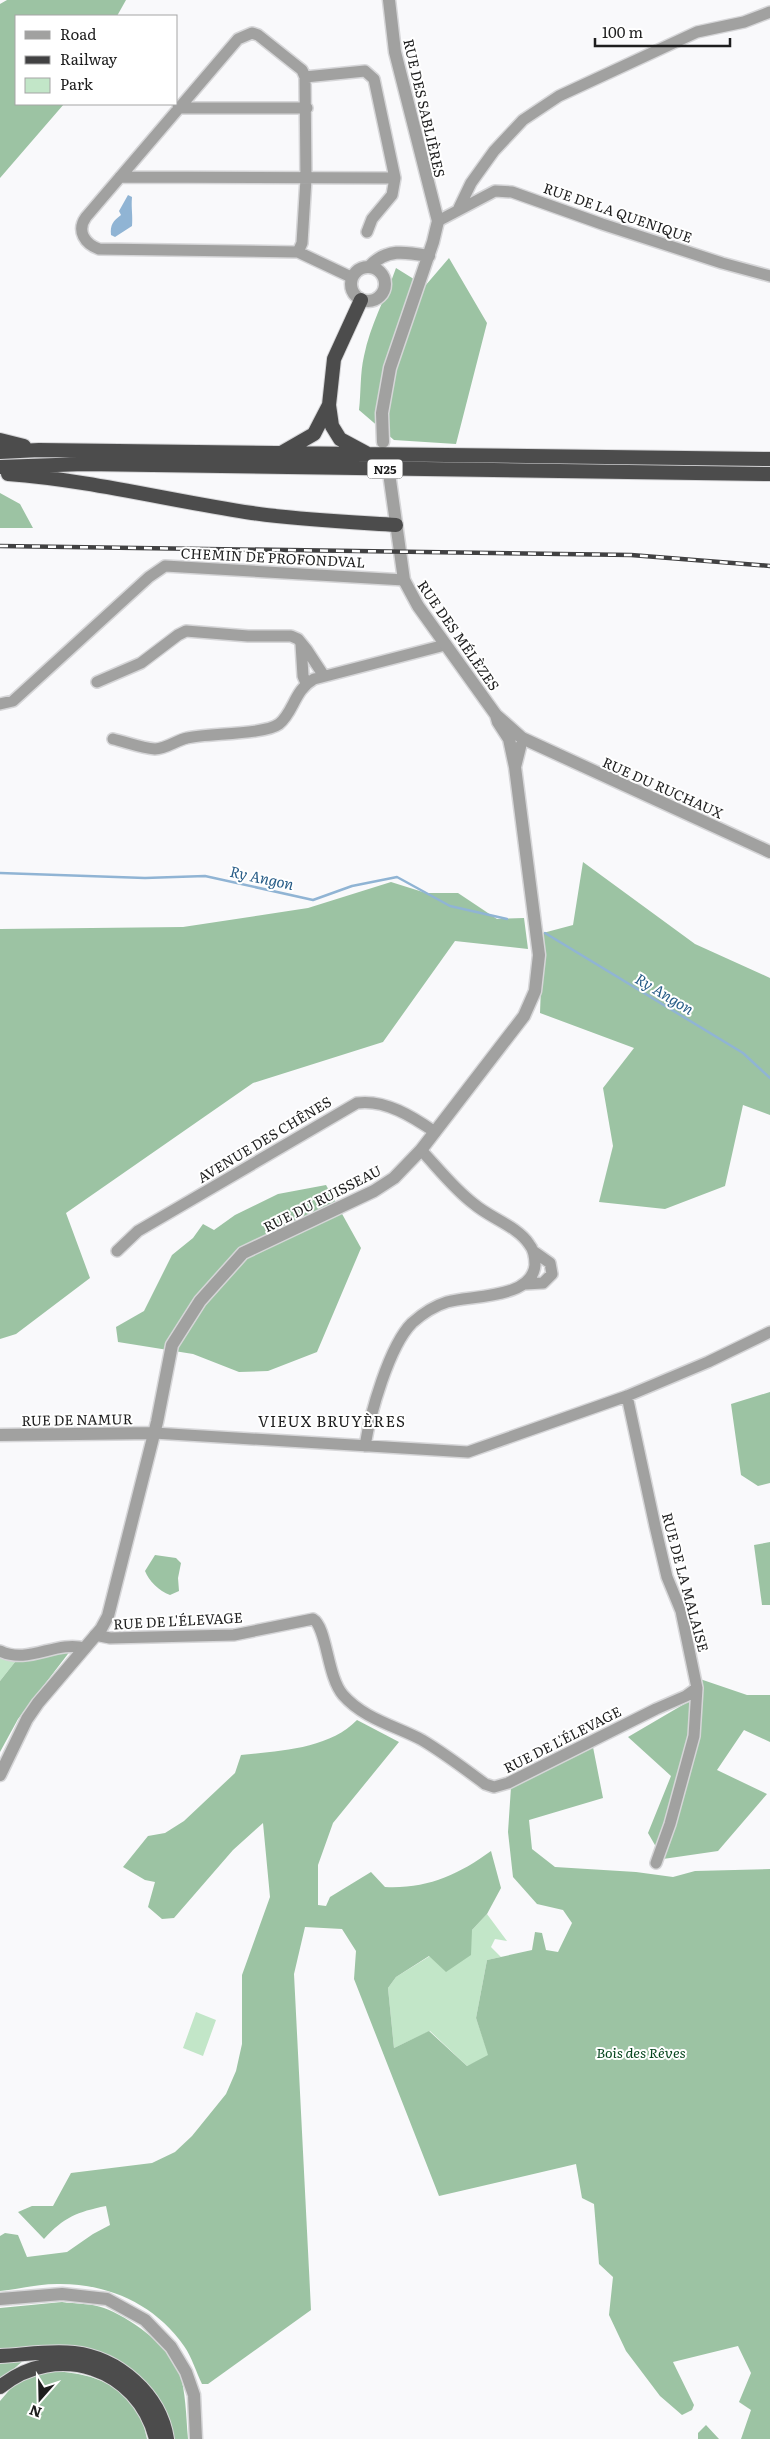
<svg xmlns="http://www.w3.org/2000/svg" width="770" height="2439" viewBox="0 0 770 2439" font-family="Literata,serif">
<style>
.green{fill:#c2e6c8}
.forest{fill:#9cc3a3}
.water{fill:#90b4d4}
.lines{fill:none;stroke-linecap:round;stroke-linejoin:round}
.stream{stroke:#90b4d4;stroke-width:2.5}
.minor-casing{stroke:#d6d6d8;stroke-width:14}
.tertiary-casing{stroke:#d6d6d8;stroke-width:15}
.trunk-casing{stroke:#d6d6d8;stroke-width:16}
.minor{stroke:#a1a1a0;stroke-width:11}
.tertiary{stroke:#a1a1a0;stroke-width:12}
.trunk{stroke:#4c4c4c;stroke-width:14}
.rail-casing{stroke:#414142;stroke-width:4.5}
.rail{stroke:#fff;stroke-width:2.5;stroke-dasharray:8;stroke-linecap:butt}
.labels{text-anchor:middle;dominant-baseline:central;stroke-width:4;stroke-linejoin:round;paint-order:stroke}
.shield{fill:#fff;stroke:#626262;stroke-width:1}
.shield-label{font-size:12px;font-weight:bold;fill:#1e1e1e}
.street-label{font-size:14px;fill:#1e1e1e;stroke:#fff}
.park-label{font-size:14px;font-style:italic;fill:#05451d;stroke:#fff}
.water-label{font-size:15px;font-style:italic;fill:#265b86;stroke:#fff}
.neighbourhood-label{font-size:15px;letter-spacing:1px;fill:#1e1e1e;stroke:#fff}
</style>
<rect width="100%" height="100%" fill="#f9f9fb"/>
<path class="green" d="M0,1657L15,1662L0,1681Z
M487,1914L507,1941L495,1939L491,1947L501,1957L487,1960L476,2018L489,2056L467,2066L430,2031L394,2048L388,1988L396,1977L472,1930Z
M196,2012L216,2020L203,2056L183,2048Z"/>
<path class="forest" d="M7,0H126L117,16H16V104H64L0,178V4Z
M449,258L487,323L456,444L394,440L359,410C361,392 360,373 364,356C370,325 386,297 396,268L425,286Z
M0,493L20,504L33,528H0Z
M583,862L695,944L770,978V1115L743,1105L725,1186L665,1209L599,1202L613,1146L603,1088L634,1048L540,1013L543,933L573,925Z
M391,882L426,893H458L497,919L524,918L528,949L455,941L383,1042L253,1083L66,1213L90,1278L16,1334L0,1339V929L183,927L308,908Z
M326,1185L361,1248L317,1352L268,1371L239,1372L193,1354L118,1342L116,1327L144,1311L172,1255L193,1238L203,1224L214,1230L235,1215L278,1194Z
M770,1392V1483L758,1486L741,1475L731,1404Z
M770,1542V1605H762L754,1545Z
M155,1555L176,1558L181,1563L178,1578L179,1591L170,1595C159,1591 149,1581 145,1571Z
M74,1646L18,1719L0,1752V1681L15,1662L57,1654Z
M700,1679L747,1695H770V1742L744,1730L717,1770L767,1794L718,1851L663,1859L648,1833L671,1776L628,1737L686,1703Z
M357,1720L399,1742L333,1823L318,1865V1905L326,1906L330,1897L371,1872L385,1887C427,1889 458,1875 491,1851L501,1888L487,1914L472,1930L471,1955L446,1972L429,1956L396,1977L388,1988L394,2048L429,2031L467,2066L488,2055L476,2018L487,1960L532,1950L535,1932L542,1933L546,1950L558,1952L572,1923L563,1910L537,1904L513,1877L508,1832L511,1787L593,1747L603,1798L529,1820L532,1849L555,1867L636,1872L673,1877L695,1871L770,1869V2439H741L751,2410L739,2402L751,2373L738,2346L673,2362L694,2405L692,2410L682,2415L660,2396L626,2351L609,2315L613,2277L599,2264L594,2204L582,2198L576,2164L439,2196L354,1979L356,1951L342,1929L305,1927L294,1974L311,2310L208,2384H202C196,2372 192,2357 184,2346C155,2304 107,2283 57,2284C39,2284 19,2289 0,2291V2236L5,2233L18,2235L27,2257L67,2252L93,2234L110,2225L106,2206C77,2212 64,2217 44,2239L18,2212L32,2206H53L71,2173L152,2163L175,2152L192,2136L226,2094L236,2071L242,2044V1975L270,1897L263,1823L233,1850L174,1918L162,1919L148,1907L155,1882L145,1880L123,1867L148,1836L165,1833L184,1821L235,1773L241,1755C279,1751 329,1749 357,1720Z
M62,2302C75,2304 91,2303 104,2308C127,2316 171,2347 179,2370C186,2392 186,2416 188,2439H172L171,2422L155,2394L129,2370L0,2350V2308Z
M24,2360L0,2381V2362Z
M43,2370C83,2373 115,2377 139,2413C143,2420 145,2431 147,2439H0V2401L12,2387Z
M706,2425L719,2439H698V2433Z"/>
<path class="water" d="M128,195L132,197C131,208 133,216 132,226L115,237L111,235C110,225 113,221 121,215L119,211Z"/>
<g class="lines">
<path class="stream" d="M0,873L145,878L205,876L313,900L352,886L397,877L450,906L507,919
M545,933L743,1053L770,1078"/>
<g class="minor-casing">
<path id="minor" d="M305,77L365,71L374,79L395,178L392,195L372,219L367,232
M178,108H307
M120,177L395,178
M459,208L471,183L494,151L523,120L559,96L697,32L744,22L770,12
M438,221L495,191L512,192L602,224L722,263L770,276
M298,252L302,243L306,179L305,77L302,70L258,35L252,33L238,39L86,217C76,231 85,244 99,249L298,252L351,277
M301,644L303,676L306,683
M97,682L141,663L178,635L186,631L248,636H291L298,639L307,650L324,676
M0,704L13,701L149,577L165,566L404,580
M113,739C126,742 141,748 155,749C166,749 177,740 187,738C207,733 264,735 279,724C294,712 294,690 314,679L445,645
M117,1251L138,1231L357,1103C385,1099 413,1117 435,1132
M525,1284L543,1283L552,1274L550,1263L533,1251
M627,1396L655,1526L667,1577L681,1611L697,1688L694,1736L670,1824L656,1863
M154,1433L468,1452L627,1396L708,1362L770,1332
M365,1446C370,1414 389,1346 412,1323C422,1314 434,1306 447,1302C472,1295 532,1299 535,1265C535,1257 534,1250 529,1244C517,1226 490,1218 474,1204C454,1189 438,1168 421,1150
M95,1635L110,1638L234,1635L313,1619C327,1627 327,1677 343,1695C364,1719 396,1726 422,1740C444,1753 465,1769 485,1784L494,1787L508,1783L656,1709L686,1696L697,1688
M0,1651C28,1665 56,1640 85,1648"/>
</g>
<g class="tertiary-casing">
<path id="tertiary" d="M370,266C387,248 406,252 429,256
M351 284a17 17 0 1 1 34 0a17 17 0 1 1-34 0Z
M383,442L382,413L390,368L433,242L438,221L395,52L389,0
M390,480L404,580L418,606L496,715L522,738L770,852
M515,767L520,747
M0,1435L154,1433
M0,1775L27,1719L38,1703L101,1629L108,1616L157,1422L172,1345L200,1301L243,1253L374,1191L394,1178L421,1150L524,1016L535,991L539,955L515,767L509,739L498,722L496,715
M0,2299L62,2294L107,2299L145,2320L171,2347L186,2372L194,2395L196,2439"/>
</g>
<g class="trunk-casing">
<path id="trunk" d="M361,300L334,359L329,405L332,426L340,439L366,453
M0,440L24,446
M0,452L39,450L770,459
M281,453L314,434L329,405
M0,467L84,464L770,474
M8,474C90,480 171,501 252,513C300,520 348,522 396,525
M0,2356C24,2355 50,2350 74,2353C118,2358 160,2394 167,2439
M0,2387C57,2341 138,2367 156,2439"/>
</g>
<use href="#minor" class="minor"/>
<use href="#tertiary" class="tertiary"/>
<use href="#trunk" class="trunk"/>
<g class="rail-casing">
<path id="rail" d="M0,546L631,555L770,566"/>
</g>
<use href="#rail" class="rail"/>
</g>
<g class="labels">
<rect class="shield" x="367.5" y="459.5" width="35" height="19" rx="4"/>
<g class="shield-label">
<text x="385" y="469">N25</text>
</g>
<g class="street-label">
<text transform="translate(425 108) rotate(77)">RUE DES SABLIÈRES</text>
<text transform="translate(618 212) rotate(19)">RUE DE LA QUENIQUE</text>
<text transform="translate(273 557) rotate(3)">CHEMIN DE PROFONDVAL</text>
<text transform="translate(459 635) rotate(55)">RUE DES MÉLÈZES</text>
<text transform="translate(663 787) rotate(24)">RUE DU RUCHAUX</text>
<text transform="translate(264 1139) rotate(-31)">AVENUE DES CHÊNES</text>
<text transform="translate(322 1198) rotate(-27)">RUE DU RUISSEAU</text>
<text transform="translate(77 1419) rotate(-1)">RUE DE NAMUR</text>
<text transform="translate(686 1582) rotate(75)">RUE DE LA MALAISE</text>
<text transform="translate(178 1620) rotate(-3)">RUE DE L'ÉLEVAGE</text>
<text transform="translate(562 1739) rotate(-27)">RUE DE L'ÉLEVAGE</text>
</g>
<g class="park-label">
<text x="641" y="2052">Bois des Rêves</text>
</g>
<g class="water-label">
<text transform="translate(262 877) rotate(12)">Ry Angon</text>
<text transform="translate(665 993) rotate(31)">Ry Angon</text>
</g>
<g class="neighbourhood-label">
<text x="332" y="1420">VIEUX BRUYÈRES</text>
</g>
</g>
<rect x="15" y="15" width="162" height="90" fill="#ffffff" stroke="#a5a5a5"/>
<rect x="25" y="31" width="25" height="8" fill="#a1a1a0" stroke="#a5a5a5"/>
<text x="60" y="40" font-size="15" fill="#1e1e1e">Road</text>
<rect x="25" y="56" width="25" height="8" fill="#414142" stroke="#a5a5a5"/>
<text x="60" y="65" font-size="15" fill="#1e1e1e">Railway</text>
<rect x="25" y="78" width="25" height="15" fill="#c2e6c8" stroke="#a5a5a5"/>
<text x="60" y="90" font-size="15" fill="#1e1e1e">Park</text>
<g transform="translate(40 2399) rotate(200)" stroke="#ffffff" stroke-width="4" paint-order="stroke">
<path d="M0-4L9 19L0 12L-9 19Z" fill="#1e1e1e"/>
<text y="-8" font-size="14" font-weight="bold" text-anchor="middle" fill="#1e1e1e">N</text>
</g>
<path d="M595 38v8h135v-8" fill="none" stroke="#1e1e1e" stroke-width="2.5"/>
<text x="602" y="38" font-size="15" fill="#1e1e1e" stroke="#ffffff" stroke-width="4" paint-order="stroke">100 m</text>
</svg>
